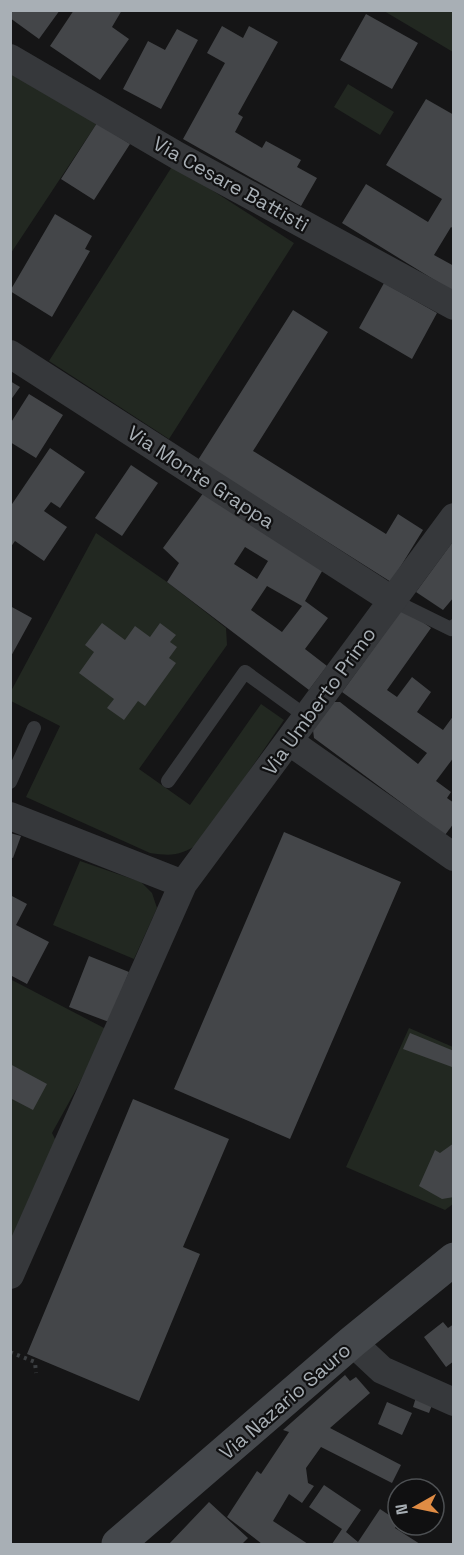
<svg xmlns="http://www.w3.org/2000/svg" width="464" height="1555" viewBox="0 0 464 1555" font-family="'Space Grotesk',sans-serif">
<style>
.green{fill:#222821}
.building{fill:#444649;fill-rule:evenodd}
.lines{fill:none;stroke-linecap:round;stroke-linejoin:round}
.path{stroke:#3c3f42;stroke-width:4;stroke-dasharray:3 4.5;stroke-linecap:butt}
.lane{stroke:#36383b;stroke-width:14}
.street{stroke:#36383b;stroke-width:28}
.secondary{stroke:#44474b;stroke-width:33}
.labels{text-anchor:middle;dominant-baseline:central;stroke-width:4.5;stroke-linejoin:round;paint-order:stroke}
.street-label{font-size:20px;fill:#a8afb5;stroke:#101011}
</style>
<rect width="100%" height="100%" fill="#151516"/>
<path class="green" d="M384,11H453V52Z
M11,74L97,123L11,253Z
M348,84L394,112L380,135L334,107Z
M173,165L294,243L169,439L49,361Z
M96,533L167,582L226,628L227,645L139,769L190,805L261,704L284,720L200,843C180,856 172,856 150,853L26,797L60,726L11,701L10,693Z
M80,861L141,882L152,893L157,908L134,959L53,925Z
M10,979L106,1029L78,1086L52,1133L60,1149L10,1244Z
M409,1028L453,1047V1204L445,1210L346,1167Z"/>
<path class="building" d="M10,10H60L39,39L10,18Z
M74,10H122L112,27L129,39L100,80L50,46Z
M366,14L418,43L392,89L340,60Z
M222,26L243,38L249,26L278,42L238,114L243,117L235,132L262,148L266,141L301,160L297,167L317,178L301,206L183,139L225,63L207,53Z
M177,29L198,40L161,109L123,89L148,41L165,50Z
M426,99L454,115V229L451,227L434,255L454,266V292L342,223L366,184L428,222L442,199L386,165Z
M97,123L130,144L94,200L61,179Z
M55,214L92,236L85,249L90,251L52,317L10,291Z
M384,283L437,313L412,359L359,328Z
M293,310L328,332L253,451L386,534L398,514L423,530L391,582L198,460Z
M10,381L20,387L10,401Z
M29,394L63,415L36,458L10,442V424Z
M50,448L85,472L60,508L51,502L44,511L67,527L44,561L15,541L10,548V507Z
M131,465L158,483L122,536L95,518Z
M204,492L325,566L305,601L328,618L305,649L327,666L309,690L167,582L179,563L163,548ZM245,547L268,561L257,579L234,564ZM267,586L302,606L282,632L251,610Z
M454,540V597L443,610L416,592Z
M10,606L32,618L10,658Z
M403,608L431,628L387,690L397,697L412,677L431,692L417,712L443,730L454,715V757L436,781L451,792L447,798L454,803V823L445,835L314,738L313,730L334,702H340L418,764L427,753L342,692Z
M102,623L125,640L135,626L150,637L160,623L176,635L170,642L177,647L169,658L176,663L145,706L138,701L124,720L107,708L114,699L79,673L94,652L85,645Z
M284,832L401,882L290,1139L174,1089Z
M10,833L21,836L13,858L10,857Z
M10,895L27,904L16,925L49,942L27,984L10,975Z
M89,956L129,972L109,1022L69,1007Z
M410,1033L454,1051L452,1067L403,1049Z
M10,1064L47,1084L33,1110L10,1098Z
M133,1099L229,1139L183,1247L200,1254L139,1401L27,1354Z
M454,1143V1197L442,1199L419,1186L435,1150L440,1153Z
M443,1322L448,1328L454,1324V1361L446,1367L424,1337Z
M345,1375L350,1381L356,1377L370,1393L330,1428L401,1465L392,1483L321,1447L306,1468L308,1483L314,1486L302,1503L289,1494L273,1521L308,1544H262L227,1517L257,1471L261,1474L289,1432L283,1430Z
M417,1394L434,1400L429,1413L413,1407Z
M387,1402L412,1413L402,1435L378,1424Z
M324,1485L361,1510L346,1532L358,1542L380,1509L398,1521L395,1528L420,1544H332L342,1529L309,1507Z
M209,1502L248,1538L242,1544H169Z"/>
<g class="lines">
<path class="path" d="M10,1352L35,1362L36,1373"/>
<path class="lane" d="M392,600L451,629L454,626
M168,781L245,672L307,717
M10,782L34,728"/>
<path class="street" d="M10,58L178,156L454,306
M10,354L392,600
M290,742L454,857
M10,816L183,884
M10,1275L183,884L454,517
M352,1342L382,1370L454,1402"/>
<path class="secondary" d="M118,1544L352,1342L454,1259"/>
</g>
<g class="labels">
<g class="street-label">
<text transform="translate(231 184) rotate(29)">Via Cesare Battisti</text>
<text transform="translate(201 477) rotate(33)">Via Monte Grappa</text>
<text transform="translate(319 701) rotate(-54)">Via Umberto Primo</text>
<text transform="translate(285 1401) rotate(-41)">Via Nazario Sauro</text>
</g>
</g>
<rect width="464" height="1555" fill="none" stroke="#a8afb5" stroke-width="24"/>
<g transform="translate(416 1507) rotate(261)"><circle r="28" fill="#101011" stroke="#4d5053" stroke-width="1.5"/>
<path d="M0-4.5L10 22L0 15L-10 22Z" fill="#e08c44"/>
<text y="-9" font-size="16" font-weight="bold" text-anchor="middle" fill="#a8afb5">N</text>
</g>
</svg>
